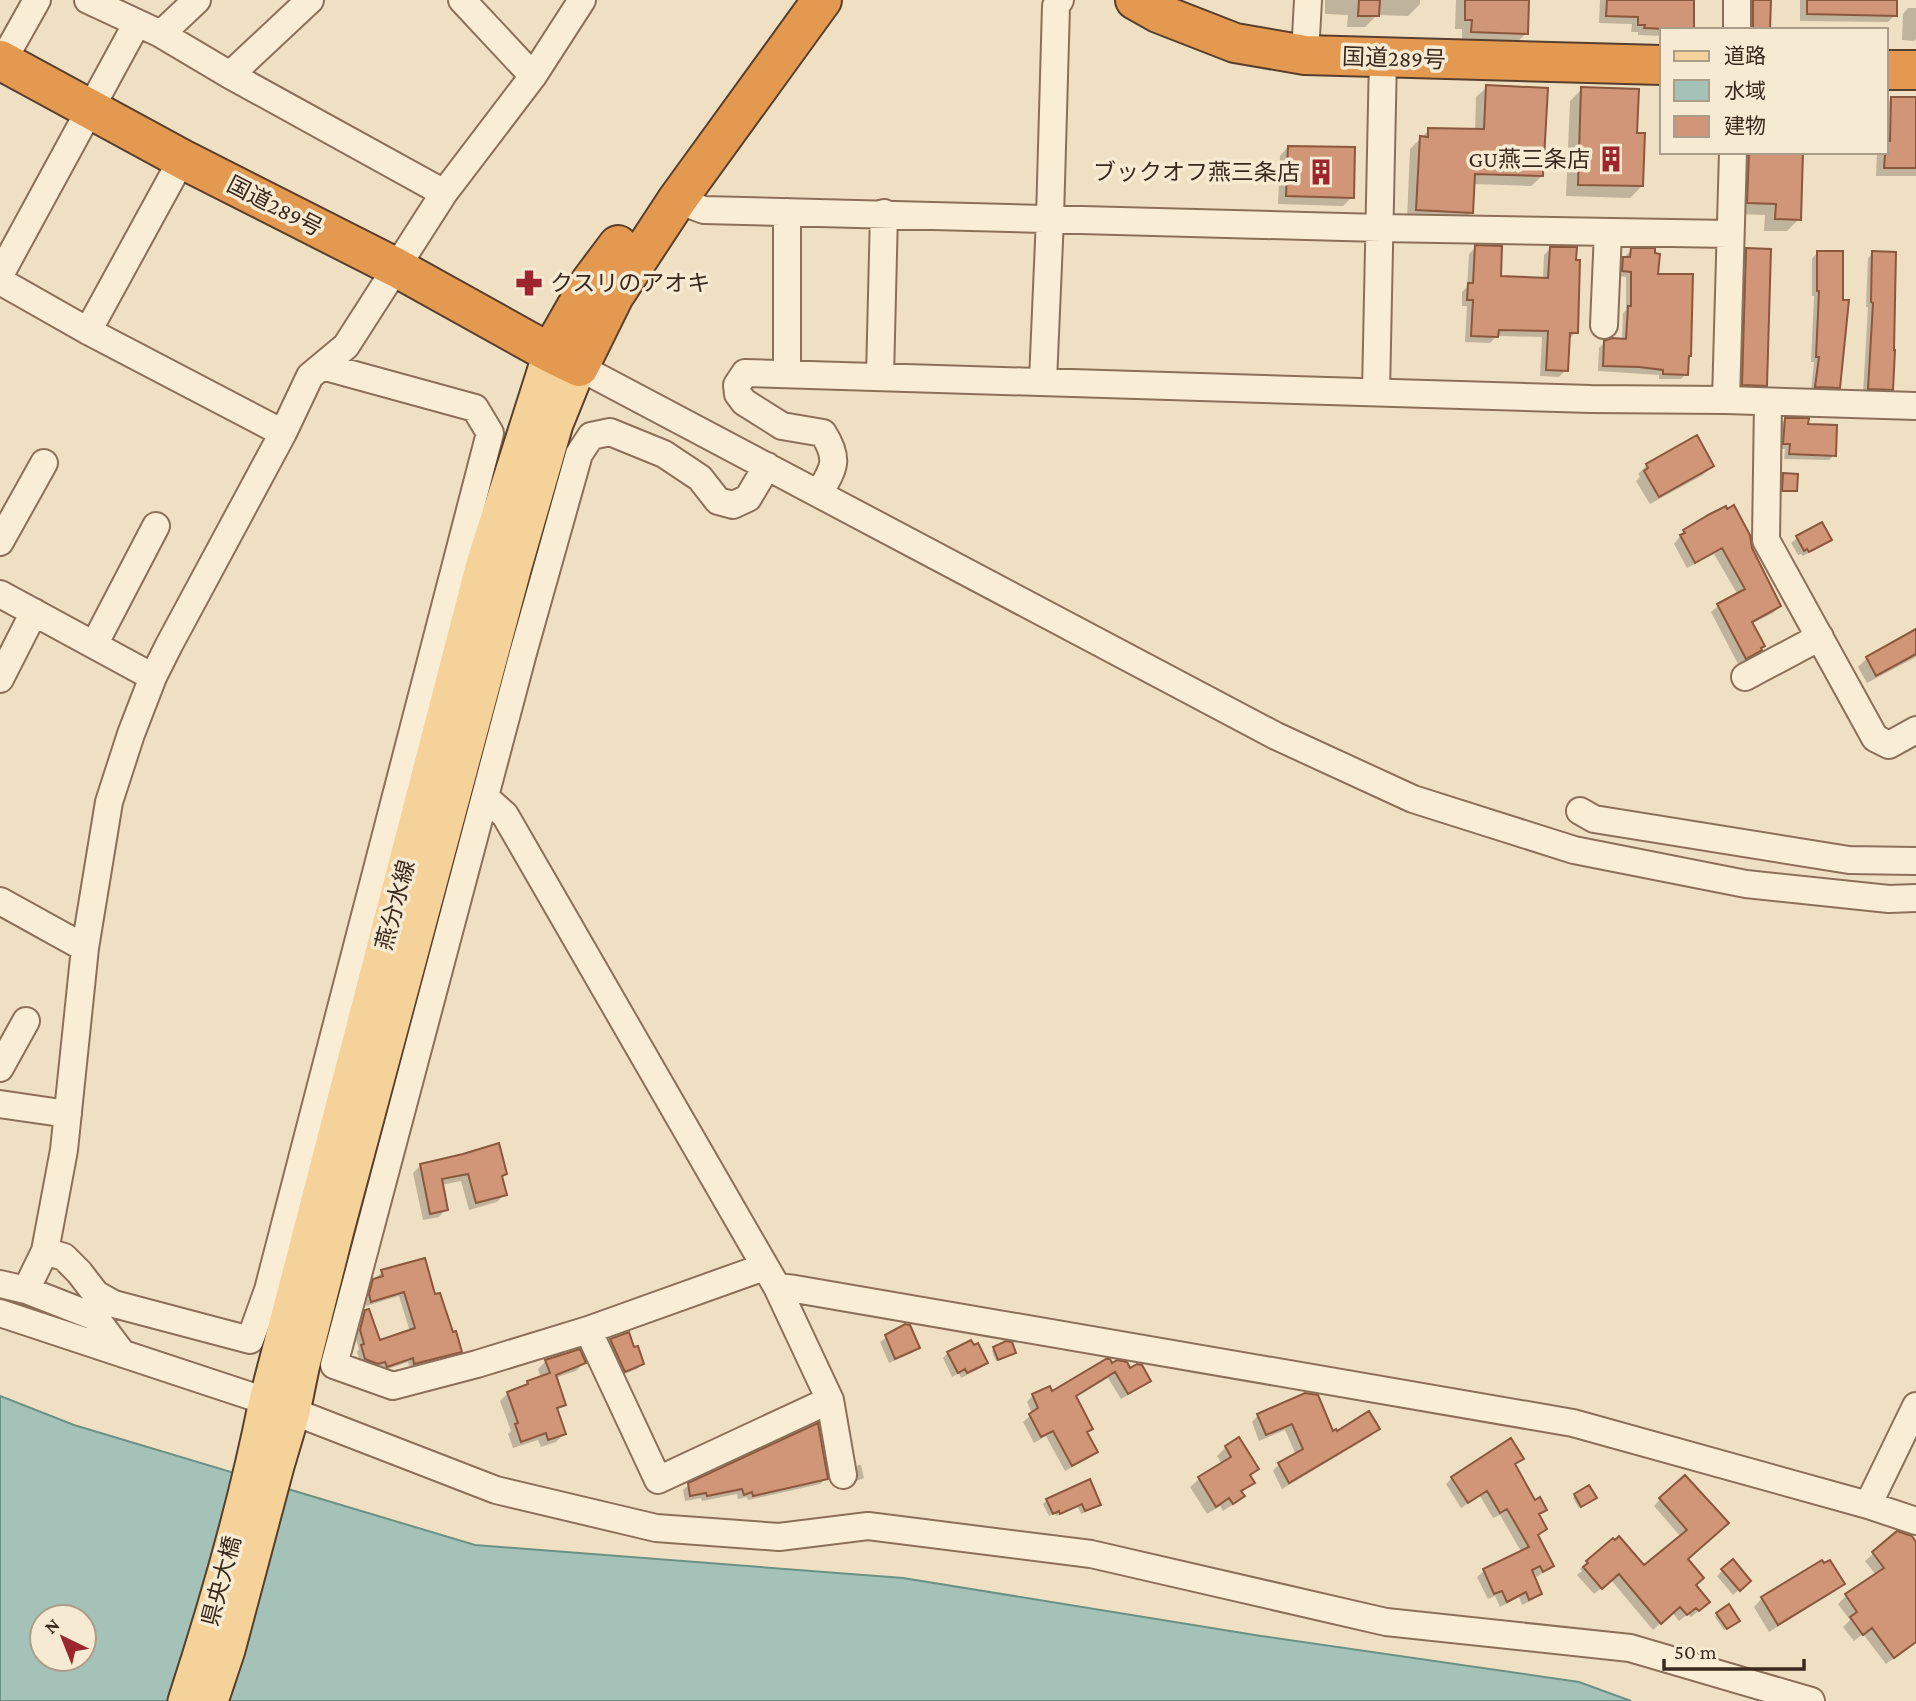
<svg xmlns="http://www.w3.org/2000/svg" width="1916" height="1701" viewBox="0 0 1916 1701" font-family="'Crimson Pro','Noto Sans JP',serif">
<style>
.water{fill:#a5c2b8;stroke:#6b9185;stroke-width:2;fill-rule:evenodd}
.shadow{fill:#0003}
.building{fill:#d09677;stroke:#8b573d;stroke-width:2}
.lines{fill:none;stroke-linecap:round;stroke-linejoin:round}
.minor-casing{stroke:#8b7059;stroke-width:30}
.major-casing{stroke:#583f2d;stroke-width:37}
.highway-casing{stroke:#583f2d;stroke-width:42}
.minor{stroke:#faedd6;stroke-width:26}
.major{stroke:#f5d299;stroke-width:33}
.highway{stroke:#e39950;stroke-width:38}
.labels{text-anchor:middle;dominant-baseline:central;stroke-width:7;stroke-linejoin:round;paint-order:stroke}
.street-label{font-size:23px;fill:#3a291d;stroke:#f7ead2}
.poi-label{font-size:23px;fill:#3a291d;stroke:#f7ead2;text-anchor:end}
</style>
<rect width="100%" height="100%" fill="#f0e0c3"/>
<path class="water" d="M0,1396L74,1425L475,1545L903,1578L1261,1636L1579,1682L1631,1701H0ZM42,1617H84V1659H42Z"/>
<path class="shadow" d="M1325,0H1420V4L1408,16L1377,15L1365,27H1347L1348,15L1325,14Z
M1456,0H1527L1526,33L1516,44L1462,42V29H1455Z
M1600,0H1692V30H1662V36L1638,35V32H1631L1632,24L1599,23Z
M1745,0H1770L1769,30H1747Z
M1800,0H1896L1895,15L1888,22L1800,21Z
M1908,8H1916V39L1914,41L1902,40L1903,14Z
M1487,87L1542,176L1531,186L1473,184L1471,212L1461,223L1407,220L1410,149L1429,130L1475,131L1476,97Z
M1582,89L1635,135L1642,186L1630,198L1566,196L1570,101Z
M1892,98L1916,99V176H1876L1877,152H1886V104Z
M1288,147L1352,197L1343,206L1278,204L1280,156Z
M1736,152H1801L1799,219L1787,231H1764L1765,215L1736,214Z
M1476,247L1499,277L1543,279L1544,255L1551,248L1576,332L1569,339L1566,370L1559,377L1540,376L1542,337L1497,336L1490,343L1465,342L1467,306H1462V292L1467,287L1469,254Z
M1632,250L1656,276L1689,356L1687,358L1686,374L1681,379H1659V375L1598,371L1599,348L1605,342L1622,340L1623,313L1626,310V277L1617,276L1618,264L1623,259H1626V255Z
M1747,250L1766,385L1760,390H1737L1741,256Z
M1817,253L1839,387L1833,393L1811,392L1814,362H1811L1814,296H1812V259Z
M1873,253L1891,389L1886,394H1863L1868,307H1866L1868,258Z
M1785,419L1807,426L1834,455L1829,460L1784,459L1785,449H1778L1780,425Z
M1647,465L1712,466L1703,475L1650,504L1636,481L1640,477L1638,474Z
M1783,475L1796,490L1793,492H1781V478Z
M1684,531L1751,548L1779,606L1773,613L1751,624L1763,646L1753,657L1738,664L1711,612L1718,606L1738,595L1714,554L1687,568L1674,544Z
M1797,538L1829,539L1824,545L1803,556L1801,554L1798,555L1791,543Z
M1916,631V657L1867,683L1858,667L1867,658Z
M421,1165L505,1174L501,1178L505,1194L497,1202L469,1210L461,1181L441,1185L446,1209L439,1217L423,1220L413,1173Z
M382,1272L434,1297L460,1351L455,1356L410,1368L408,1362L382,1371L380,1365L372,1368L361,1364L357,1352L359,1349L355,1336L360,1317L366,1312L379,1342L410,1332L399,1296L366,1306L365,1300L369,1286L378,1280L377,1277Z
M628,1334L632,1350L642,1364L637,1369L619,1376L605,1346L611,1341Z
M890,1335L918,1348L912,1353L889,1363L880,1342Z
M994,1349L1012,1354L996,1361L992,1351Z
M948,1353L986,1363L981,1368L961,1378L959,1373L952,1377L943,1358Z
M546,1361L584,1363L576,1371L555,1378L564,1404L556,1412L564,1434L556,1442L541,1447L538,1440L513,1448L508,1434L511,1431L500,1401L508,1393L521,1389L528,1382L541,1378L538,1369Z
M1112,1365L1130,1370L1149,1380L1142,1387L1121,1399L1108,1378L1075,1398L1091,1428L1086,1433L1096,1452L1089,1458L1065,1471L1046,1436L1034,1443L1023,1422L1032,1414L1027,1402L1033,1395L1051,1394Z
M1258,1415L1332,1433L1378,1429L1371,1436L1282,1489L1273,1471L1279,1464L1296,1455L1285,1430L1259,1441L1252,1422Z
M1239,1439L1257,1468L1249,1477L1253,1483L1241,1493L1242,1496L1234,1504L1223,1511L1220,1506L1207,1514L1190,1487L1199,1479L1222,1464L1217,1456L1226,1447Z
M1521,1458L1515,1465L1534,1502L1545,1510L1538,1516L1545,1529L1537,1536L1552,1566L1537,1577L1533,1571L1531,1572L1540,1594L1533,1600L1522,1605L1519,1597L1500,1607L1495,1596L1488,1599L1477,1577L1484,1571L1522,1553L1500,1515L1493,1518L1480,1496L1461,1508L1446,1484L1452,1478Z
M858,1465H861L864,1478L856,1481V1468Z
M826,1478L820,1484L748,1500L747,1497L738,1499L737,1494L702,1501L701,1498L685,1501L683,1490L689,1485Z
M1575,1496L1592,1499L1579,1508L1573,1498Z
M1660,1499L1727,1523L1686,1559L1701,1609L1691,1617L1688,1614L1679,1621L1672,1612L1653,1630L1611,1580L1594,1594L1577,1575L1582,1571L1580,1569L1587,1562L1643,1567L1681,1537L1654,1506Z
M1047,1500L1099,1504L1095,1508L1081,1514L1078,1507L1056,1516L1055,1513L1049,1516L1043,1504Z
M1897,1533L1916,1545V1641L1886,1664L1863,1634L1854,1641L1843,1627L1850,1620L1838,1604L1846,1596L1876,1575L1865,1561Z
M1722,1571L1749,1581L1733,1595L1717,1576Z
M1843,1584L1834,1592L1769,1632L1754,1607L1762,1598Z
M1717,1615L1736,1622L1724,1630L1715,1617Z"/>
<path class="building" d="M1359,0H1380L1379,16H1358Z
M1465,0H1529L1528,34L1471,32L1472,20H1465Z
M1607,0H1694V30L1644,28L1645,25H1638V17L1606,16Z
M1753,0H1771L1770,30H1753Z
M1807,0H1897V16L1807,14Z
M1486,85L1548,88L1543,176L1475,174L1473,213L1416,210L1420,136L1428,137V128L1484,129Z
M1581,87L1639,89L1637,133H1645L1643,186L1578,185Z
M1891,97H1916V168H1884L1886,141H1890Z
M1288,146L1355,147L1354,198L1286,196Z
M1749,152H1803L1801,220L1775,219L1776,204L1747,203Z
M1475,245L1502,246L1501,276L1548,278L1550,247H1577L1576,260H1580L1578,333H1570L1568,371L1546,370L1548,331L1499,330L1498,337L1471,336L1473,300H1467L1468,283H1473Z
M1631,248H1655V253L1660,254L1658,274H1693L1691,356H1689L1688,375L1663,374V370L1639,367L1603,366L1604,341L1612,338L1626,339L1628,306H1631V272L1622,271L1623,257H1630Z
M1746,248L1771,249L1767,386L1742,385Z
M1817,251H1843V300H1849L1840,388L1815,387L1819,357H1816L1819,291H1817Z
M1872,251L1896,252L1894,350H1895L1893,390L1868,389L1873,303L1871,302Z
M1785,418H1809L1808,424L1837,425L1836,456L1789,454L1790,444H1783Z
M1697,435L1714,466L1659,497L1644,471L1648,468L1646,464Z
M1783,473L1798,474L1797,491H1782Z
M1734,505L1750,535L1752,548L1781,606L1752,622L1765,646L1761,648L1762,650L1746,659L1717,604L1745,589L1722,548L1695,563L1680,535L1685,533L1683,530L1710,514L1726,506L1727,509Z
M1822,522L1832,540L1809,552L1807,549L1804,551L1796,536Z
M1916,629V654L1876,676L1866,657Z
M499,1143L507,1174L502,1176L507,1195L476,1203L468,1174L442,1179L448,1210L430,1214L420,1164L463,1154Z
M425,1258L435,1294L440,1293L453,1332L456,1331L462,1352L414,1364L413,1358L387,1367L385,1362L378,1364L365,1359L361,1345L364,1344L360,1330L365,1310L369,1309L380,1340L415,1328L404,1292L371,1302L369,1294L373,1279L383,1276L381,1270Z
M905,1324L910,1325L920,1348L895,1359L885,1335Z
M629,1332L634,1347L638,1346L644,1364L625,1372L610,1339Z
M971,1340L974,1345L978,1343L988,1363L967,1373L965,1369L958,1373L947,1352Z
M1006,1341L1012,1342L1016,1353L998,1360L993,1347Z
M580,1349L586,1363L556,1375L566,1405L557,1408L566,1434L548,1440L546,1433L521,1442L515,1424L518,1423L507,1392L528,1384L527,1381L550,1373L545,1360Z
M1106,1359H1110L1112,1363L1117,1360L1127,1362L1130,1368L1137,1364L1142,1365L1151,1381L1128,1394L1115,1372L1076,1396L1093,1429L1087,1432L1098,1452L1072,1466L1053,1431L1041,1437L1029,1414L1038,1408L1032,1394L1050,1386L1052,1391Z
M1305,1393L1318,1395L1333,1431L1336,1429L1337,1431L1369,1411L1380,1429L1289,1483L1278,1463L1303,1449L1292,1424L1266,1435L1257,1414Z
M818,1423L828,1479L753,1496L752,1492L744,1495L742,1489L707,1496L706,1493L690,1496L688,1483Z
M1239,1437L1259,1469L1250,1475L1255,1483L1241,1491L1245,1496L1233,1504L1229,1498L1216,1507L1198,1477L1231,1457L1225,1446Z
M1511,1438L1524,1459L1515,1464L1535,1500L1540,1497L1547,1510L1539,1514L1547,1529L1538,1535L1554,1566L1543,1572L1540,1566L1532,1570L1542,1594L1529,1600L1526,1592L1507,1602L1502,1591L1494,1594L1483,1569L1529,1547L1507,1509L1500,1513L1487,1491L1468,1503L1451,1477Z
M1685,1475L1729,1523L1688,1559L1704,1578L1696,1585L1710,1602L1699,1611L1696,1608L1687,1615L1680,1607L1661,1624L1619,1574L1602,1589L1583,1567L1588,1563L1586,1561L1613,1538L1615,1540L1619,1536L1644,1565L1687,1530L1659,1498Z
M1090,1479L1101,1505L1085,1511L1082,1504L1060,1514L1059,1511L1053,1514L1046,1499Z
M1589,1485L1597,1498L1581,1507L1574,1494Z
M1897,1531L1912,1536L1916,1542V1642L1894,1658L1872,1628L1863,1635L1850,1617L1857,1612L1845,1594L1884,1568L1872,1552Z
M1733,1559L1751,1581L1740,1591L1721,1569Z
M1822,1560L1824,1563L1830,1560L1845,1584L1778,1625L1761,1597Z
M1729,1604L1740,1621L1727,1629L1716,1613Z"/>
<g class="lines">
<g class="minor-casing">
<path id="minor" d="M88,0L161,34L230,75L444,193
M462,0L533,76
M1737,30V0
M161,34L197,0
M1305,55L1308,0
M0,66L37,0
M230,75L310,0
M677,200L704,210L1380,228L1730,234
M0,275L137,23
M0,281L88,331L283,433
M1604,325L1608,232
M88,331L182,159
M579,367L1276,736L1413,799L1574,850L1746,884L1889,899L1916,898
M787,374V212
M880,377L884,213
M1043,381L1050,218L1056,6L1060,0
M1376,392L1383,57
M1726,400L1733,152
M1768,402L1766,540L1875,738L1889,745L1916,730
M819,493C834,468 840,460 823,433L782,426L744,402L738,394L737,385L745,373L1591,399L1726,400L1916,406
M0,542L44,463
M0,594L153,677
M94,645L156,526
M1745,677L1820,637
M0,679L34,612
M486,798L505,815L777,1287L830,1400L843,1475
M1580,811L1594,819L1849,860L1916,861
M0,901L85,948
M0,1068L26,1021
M0,1104L68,1114
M45,1251L64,1257L79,1272L96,1294L114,1304L250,1340L268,1290L490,433L475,408L322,366
M764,1267L588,1330L477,1364L393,1386L334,1365L523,653L579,454L591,436L610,432L664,454L700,478L718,501L733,505L748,498L767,466
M0,1284L26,1290L95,1317L122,1353
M777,1287L795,1289L1573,1423L1868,1505L1916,1521
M26,1290L45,1251L64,1150L85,948L109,802L131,734L153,677L169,645L283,433L310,376L346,346L444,193L533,76L582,0
M0,1313L266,1401L496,1490L656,1528L779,1537L868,1526L1091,1554L1386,1622L1630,1648L1811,1701
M588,1330L658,1480L830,1400
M1868,1505L1916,1406"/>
</g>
<g class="major-casing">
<path id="major" d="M185,1701C217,1603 246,1502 266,1401L483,564L550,353
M211,1701L228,1650L277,1466L293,1412L302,1368L337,1230L515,566L556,424L579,367"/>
</g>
<g class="highway-casing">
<path id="highway" d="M1135,0L1158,13L1235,43L1305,55L1662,65
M0,60L182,159L397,268L550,353L579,367L614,296L677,200L822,0
M1886,70H1916
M550,353L591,281L618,245"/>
</g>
<use href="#minor" class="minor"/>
<use href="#major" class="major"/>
<use href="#highway" class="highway"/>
</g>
<defs>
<g id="building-bare" transform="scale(2.1)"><path d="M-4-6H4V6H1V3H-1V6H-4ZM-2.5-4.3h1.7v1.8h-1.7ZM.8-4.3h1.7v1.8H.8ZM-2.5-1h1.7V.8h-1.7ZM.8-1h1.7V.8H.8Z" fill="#9d262e" stroke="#f7ead2" stroke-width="2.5" paint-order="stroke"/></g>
<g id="pharmacy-bare" transform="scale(2.1)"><path d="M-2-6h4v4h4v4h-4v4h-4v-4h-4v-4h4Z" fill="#9d262e" stroke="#f7ead2" stroke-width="2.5" paint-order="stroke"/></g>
</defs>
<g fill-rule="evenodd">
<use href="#building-bare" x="1611" y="159"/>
<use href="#building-bare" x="1321" y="172"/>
<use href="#pharmacy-bare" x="529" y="283"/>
</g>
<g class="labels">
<g class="street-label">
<text transform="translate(1394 58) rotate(2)">国道289号</text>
<text transform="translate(275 206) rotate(27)">国道289号</text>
<text transform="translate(395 905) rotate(-75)">燕分水線</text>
<text transform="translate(221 1581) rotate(-75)">県央大橋</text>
</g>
<g class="poi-label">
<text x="1590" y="159">GU燕三条店</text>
<text x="1300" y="172">ブックオフ燕三条店</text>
<text x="550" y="283" text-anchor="start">クスリのアオキ</text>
</g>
</g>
<rect x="1660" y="28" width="228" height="126" fill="#f7ead2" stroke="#ab9d8a" stroke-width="2"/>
<rect x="1674" y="51" width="35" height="10" fill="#f5d299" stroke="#ab9d8a" stroke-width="2"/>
<text x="1724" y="63" font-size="21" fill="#3a291d">道路</text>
<rect x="1674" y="80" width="35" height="21" fill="#a5c2b8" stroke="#ab9d8a" stroke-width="2"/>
<text x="1724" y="98" font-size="21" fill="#3a291d">水域</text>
<rect x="1674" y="116" width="35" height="21" fill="#d09677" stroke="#ab9d8a" stroke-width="2"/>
<text x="1724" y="133" font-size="21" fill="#3a291d">建物</text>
<g transform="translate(63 1638) rotate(317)"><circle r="33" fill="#f7ead2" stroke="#ab9d8a" stroke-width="2"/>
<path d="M0-5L12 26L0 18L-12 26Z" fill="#9d262e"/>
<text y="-10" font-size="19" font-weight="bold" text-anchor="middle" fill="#3a291d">N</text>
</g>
<path d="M1664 1659v10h140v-10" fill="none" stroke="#3a291d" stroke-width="3.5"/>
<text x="1674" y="1659" font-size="21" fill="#3a291d" stroke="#f7ead2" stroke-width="5" paint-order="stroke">50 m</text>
</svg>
